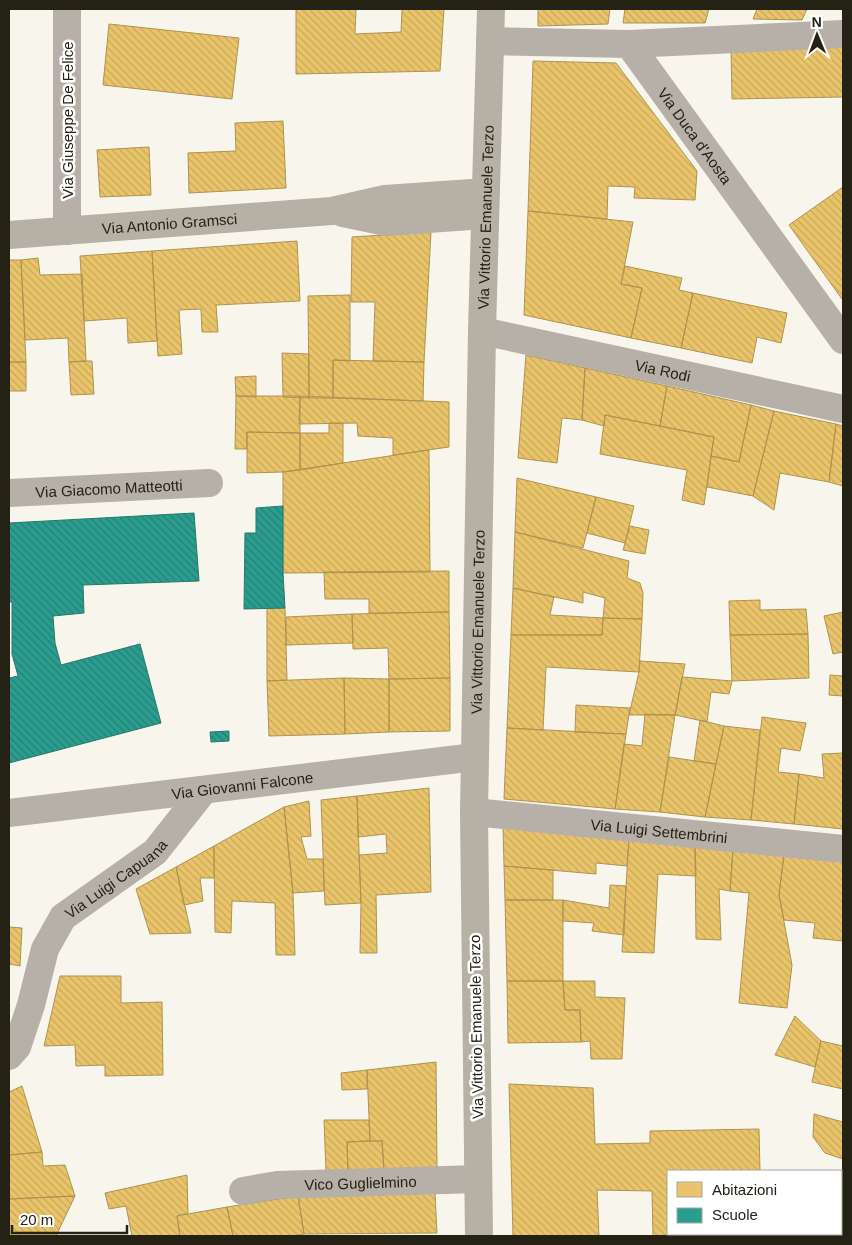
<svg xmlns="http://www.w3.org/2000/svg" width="852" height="1245" viewBox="0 0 852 1245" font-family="Arial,sans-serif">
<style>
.homes{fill:url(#homes-back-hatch);stroke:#ae9350}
.schools{fill:url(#schools-back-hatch);stroke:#28786a}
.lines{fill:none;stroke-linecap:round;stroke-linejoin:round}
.street{stroke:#b7b0a8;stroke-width:28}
.secondary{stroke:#b6b0a5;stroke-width:28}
.labels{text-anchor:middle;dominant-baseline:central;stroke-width:5;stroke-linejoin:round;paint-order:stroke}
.street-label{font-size:15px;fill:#242115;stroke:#fff}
</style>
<defs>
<pattern id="homes-back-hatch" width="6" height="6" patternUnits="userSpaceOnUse" patternTransform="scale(1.25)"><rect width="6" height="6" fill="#e9c46a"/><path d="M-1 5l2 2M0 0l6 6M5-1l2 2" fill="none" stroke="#c8a85b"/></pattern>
<pattern id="schools-back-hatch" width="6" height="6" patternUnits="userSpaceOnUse" patternTransform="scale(1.25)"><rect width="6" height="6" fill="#2a9d8f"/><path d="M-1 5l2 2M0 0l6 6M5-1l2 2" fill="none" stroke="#248074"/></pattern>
</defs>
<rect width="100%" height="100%" fill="#f8f6ec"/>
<path class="homes" d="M296,9H356L355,34L401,32L402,9H444L440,71L296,74Z
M538,9H610L608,24L538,26Z
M625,9H709L705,23H623Z
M757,9H807L802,20L753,19Z
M109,24L239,38L232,99L103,85Z
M843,47V97L732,99L731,50Z
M533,61L616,63L697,171L695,200L634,198L635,187L608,186L607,219L528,211Z
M283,121L286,188L189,193L188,153L236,151L235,123Z
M149,147L151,195L100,197L97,150Z
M843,187V298L842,299L789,225Z
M528,211L633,222L621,284L642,288L631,338L524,315Z
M431,232L424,362L373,361L375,302H351L352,237Z
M297,241L300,301L216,305L218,332H202L201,309L179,310L182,354L158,356L152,251Z
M152,251L157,341L128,343L127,318L84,321L80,256Z
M38,258L40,275L82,274L86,361L69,362L68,338L25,340L21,260Z
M9,260H21L26,362H9Z
M625,266L682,278L679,290L693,293L681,348L631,338L642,288L621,284Z
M693,293L787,313L781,343L757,337L752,363L681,348Z
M350,295V361L333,360V398H309L308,296Z
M282,353L309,354V398L283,397Z
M526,355L585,368L582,420L562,418L557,463L518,458Z
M333,360L424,362L423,401L333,398Z
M86,361H92L94,394L71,395L69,362Z
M9,362H26V391H9Z
M585,368L667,386L660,426L605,415L604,426L582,420Z
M256,376V397L236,396L235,377Z
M667,386L751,405L739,462L711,456L714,437L660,426Z
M236,396H300V433L247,432V449H235Z
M300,396L449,402V447L393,455V438L358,436L357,423L299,424Z
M751,405L774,411L753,496L707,487L711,456L739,462Z
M774,411L836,424L829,482L780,473L774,510L753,496Z
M605,415L714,437L704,505L682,500L687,470L600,454Z
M329,423H343V463L300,470V433H329Z
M836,424L843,426V486L829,482Z
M247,432L300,433V470L283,472L247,473Z
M429,450L430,572L283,573V472Z
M517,478L596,497L583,548L515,532Z
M596,497L634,506L625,543L587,533Z
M630,526L649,530L645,554L623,550Z
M515,532L629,561L627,578L640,583L643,593L642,619L603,618L605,598L583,592V603L513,588Z
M449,571V612L369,613V599H325L324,572Z
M513,588L554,597L550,615L603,618L602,635H511Z
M760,600V610L806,609L808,634L730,635L729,601Z
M267,608H285L287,680L267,681Z
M449,612L450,678L389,679L388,648L353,649L352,614Z
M843,612V652L833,654L824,616Z
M352,614L353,643L286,645V617Z
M603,618L642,619L639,672L546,667L543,730L507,728L511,635H602Z
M808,634L809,678L732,681L730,635Z
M640,661L685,664L675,715H629L639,672Z
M830,675L843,676V696L829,695Z
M682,677L732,681L729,694L711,692L707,722L675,715Z
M344,678L389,679V732L345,734Z
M344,678L345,734L269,736L267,681Z
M450,678V731L389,732V679Z
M576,705L630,708L626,734L575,732Z
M645,714L675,715L660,812L615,809L624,744L642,746Z
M762,717L806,723L800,751L781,748L778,772L799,774L794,824L751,820Z
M700,720L724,726L716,764L694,761Z
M724,726L760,730L751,820L705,817Z
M507,728L626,734L615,809L504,799Z
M843,753V829L794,824L799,774L824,778L822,754Z
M669,757L716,764L705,817L660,812Z
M429,788L431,892L376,895L377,953H360L361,903L359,855L387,853L386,834L358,837L357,796Z
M357,796L361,903L325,905L321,800Z
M309,801L311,836L301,837L307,859H323L324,891L293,893L284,807Z
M284,807L293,893L295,955H276L275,903L232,901L231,933L215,932L214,846Z
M503,826L629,838L627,866L596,863V874L504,866Z
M629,838L695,845L696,876L658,874L654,953L622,952Z
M695,845L733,849L730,891L719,889L721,940L696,939Z
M214,846V878H200L203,901L184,905L176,867Z
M733,849L784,854L779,895L792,965L787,1008L739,1003L749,893L730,891Z
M784,854L843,859V941L813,938L815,923L784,920L779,895Z
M504,866L553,870V900H505Z
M176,867L191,933L150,934L136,889Z
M610,885L626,886L624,935L592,931L594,923L563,921V900L609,908Z
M505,900H563V981H507Z
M9,927L22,928L20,966L9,964Z
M60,976H121V1003L162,1002L163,1075L105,1076V1065L76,1066L75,1045L44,1046Z
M507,981H563L565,1010H580L581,1042L508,1043Z
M563,981H595V997L625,998L622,1059H591L590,1041L581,1042L580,1010H565Z
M795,1016L821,1041L815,1067L775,1055Z
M821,1041L843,1046V1089L812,1082Z
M436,1062L437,1168L384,1170L382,1141H370L367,1070Z
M367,1070V1089L342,1090L341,1073Z
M509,1084L593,1088L595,1144L650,1143V1131L759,1129L760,1171H668V1234H721V1236H653L652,1191L597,1190L599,1236H513Z
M22,1086L42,1152L9,1155V1092Z
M814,1114L843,1122V1159L825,1153L813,1137Z
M324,1120H369L370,1141L347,1142L348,1171L326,1172Z
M370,1141H382L384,1170L348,1171L347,1142Z
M42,1152L43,1166L65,1165L75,1196L9,1199V1155Z
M187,1175L188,1213L177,1216L180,1236H132L126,1206L109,1209L105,1193Z
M435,1193L437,1233L304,1234L298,1196Z
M75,1196L56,1236H9V1199Z
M298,1196L304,1234L291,1236H233L227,1207Z
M227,1207L233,1236H180L177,1216Z
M841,1228L843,1229V1236H828L829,1234H841Z"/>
<path class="schools" d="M283,506V573L285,608L244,609L245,533H256V508Z
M194,513L199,581L83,585L84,613L53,616L55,643L61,665L140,644L161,723L9,763V678L18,676L12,654V602H9V523Z
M229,731V741L211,742L210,732Z"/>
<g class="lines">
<g class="street">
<path d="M67,9V231"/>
<path id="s1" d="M490,41L629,44L843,340"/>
<path d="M629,44L843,34"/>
<path id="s2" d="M482,331L843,409"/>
<path id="s3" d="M9,493L209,483"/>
<path id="s4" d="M474,812L843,849"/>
<path id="s5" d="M9,813L475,757"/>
<path id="s6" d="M9,1056L17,1047L31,1005L45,949L63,917L155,852L204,790"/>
<path id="s7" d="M243,1191L277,1185L478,1179"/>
</g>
<g class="secondary">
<path d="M343,213L386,222L485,215"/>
<path id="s8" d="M9,235L332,211L385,199L486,192"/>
<path id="s9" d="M479,1236L474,812L475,757L482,331L491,9"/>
</g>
</g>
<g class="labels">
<g class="street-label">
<text transform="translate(67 120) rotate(-90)">Via Giuseppe De Felice</text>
<text stroke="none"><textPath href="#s1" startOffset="252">Via Duca d'Aosta</textPath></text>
<text stroke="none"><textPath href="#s9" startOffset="1019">Via Vittorio Emanuele Terzo</textPath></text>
<text stroke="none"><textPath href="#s8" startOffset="161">Via Antonio Gramsci</textPath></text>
<text stroke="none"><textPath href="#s2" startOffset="185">Via Rodi</textPath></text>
<text stroke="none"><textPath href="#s3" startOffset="100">Via Giacomo Matteotti</textPath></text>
<text stroke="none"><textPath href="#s9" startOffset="614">Via Vittorio Emanuele Terzo</textPath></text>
<text stroke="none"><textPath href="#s5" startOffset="235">Via Giovanni Falcone</textPath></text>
<text stroke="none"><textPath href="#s4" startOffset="186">Via Luigi Settembrini</textPath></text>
<text stroke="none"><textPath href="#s6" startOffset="216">Via Luigi Capuana</textPath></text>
<text transform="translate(476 1027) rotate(-91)">Via Vittorio Emanuele Terzo</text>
<text stroke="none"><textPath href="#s7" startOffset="118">Vico Guglielmino</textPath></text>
</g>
</g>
<rect width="852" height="1245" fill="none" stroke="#242115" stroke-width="20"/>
<rect x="667" y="1170" width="175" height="65" fill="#ffffff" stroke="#a7a6a1"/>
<rect x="677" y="1182" width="25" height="15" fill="#e9c46a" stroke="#a7a6a1"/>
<text x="712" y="1195" font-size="15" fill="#242115">Abitazioni</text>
<rect x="677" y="1208" width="25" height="15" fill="#2a9d8f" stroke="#a7a6a1"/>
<text x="712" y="1220" font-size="15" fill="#242115">Scuole</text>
<g transform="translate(817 35) rotate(359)" stroke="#ffffff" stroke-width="4" paint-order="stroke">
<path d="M0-4L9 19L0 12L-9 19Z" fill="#242115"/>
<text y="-8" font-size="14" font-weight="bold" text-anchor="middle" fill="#242115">N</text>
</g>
<path d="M12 1225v8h115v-8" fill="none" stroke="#242115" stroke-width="2.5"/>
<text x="20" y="1225" font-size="15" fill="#242115" stroke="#ffffff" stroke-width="4" paint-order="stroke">20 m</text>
</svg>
